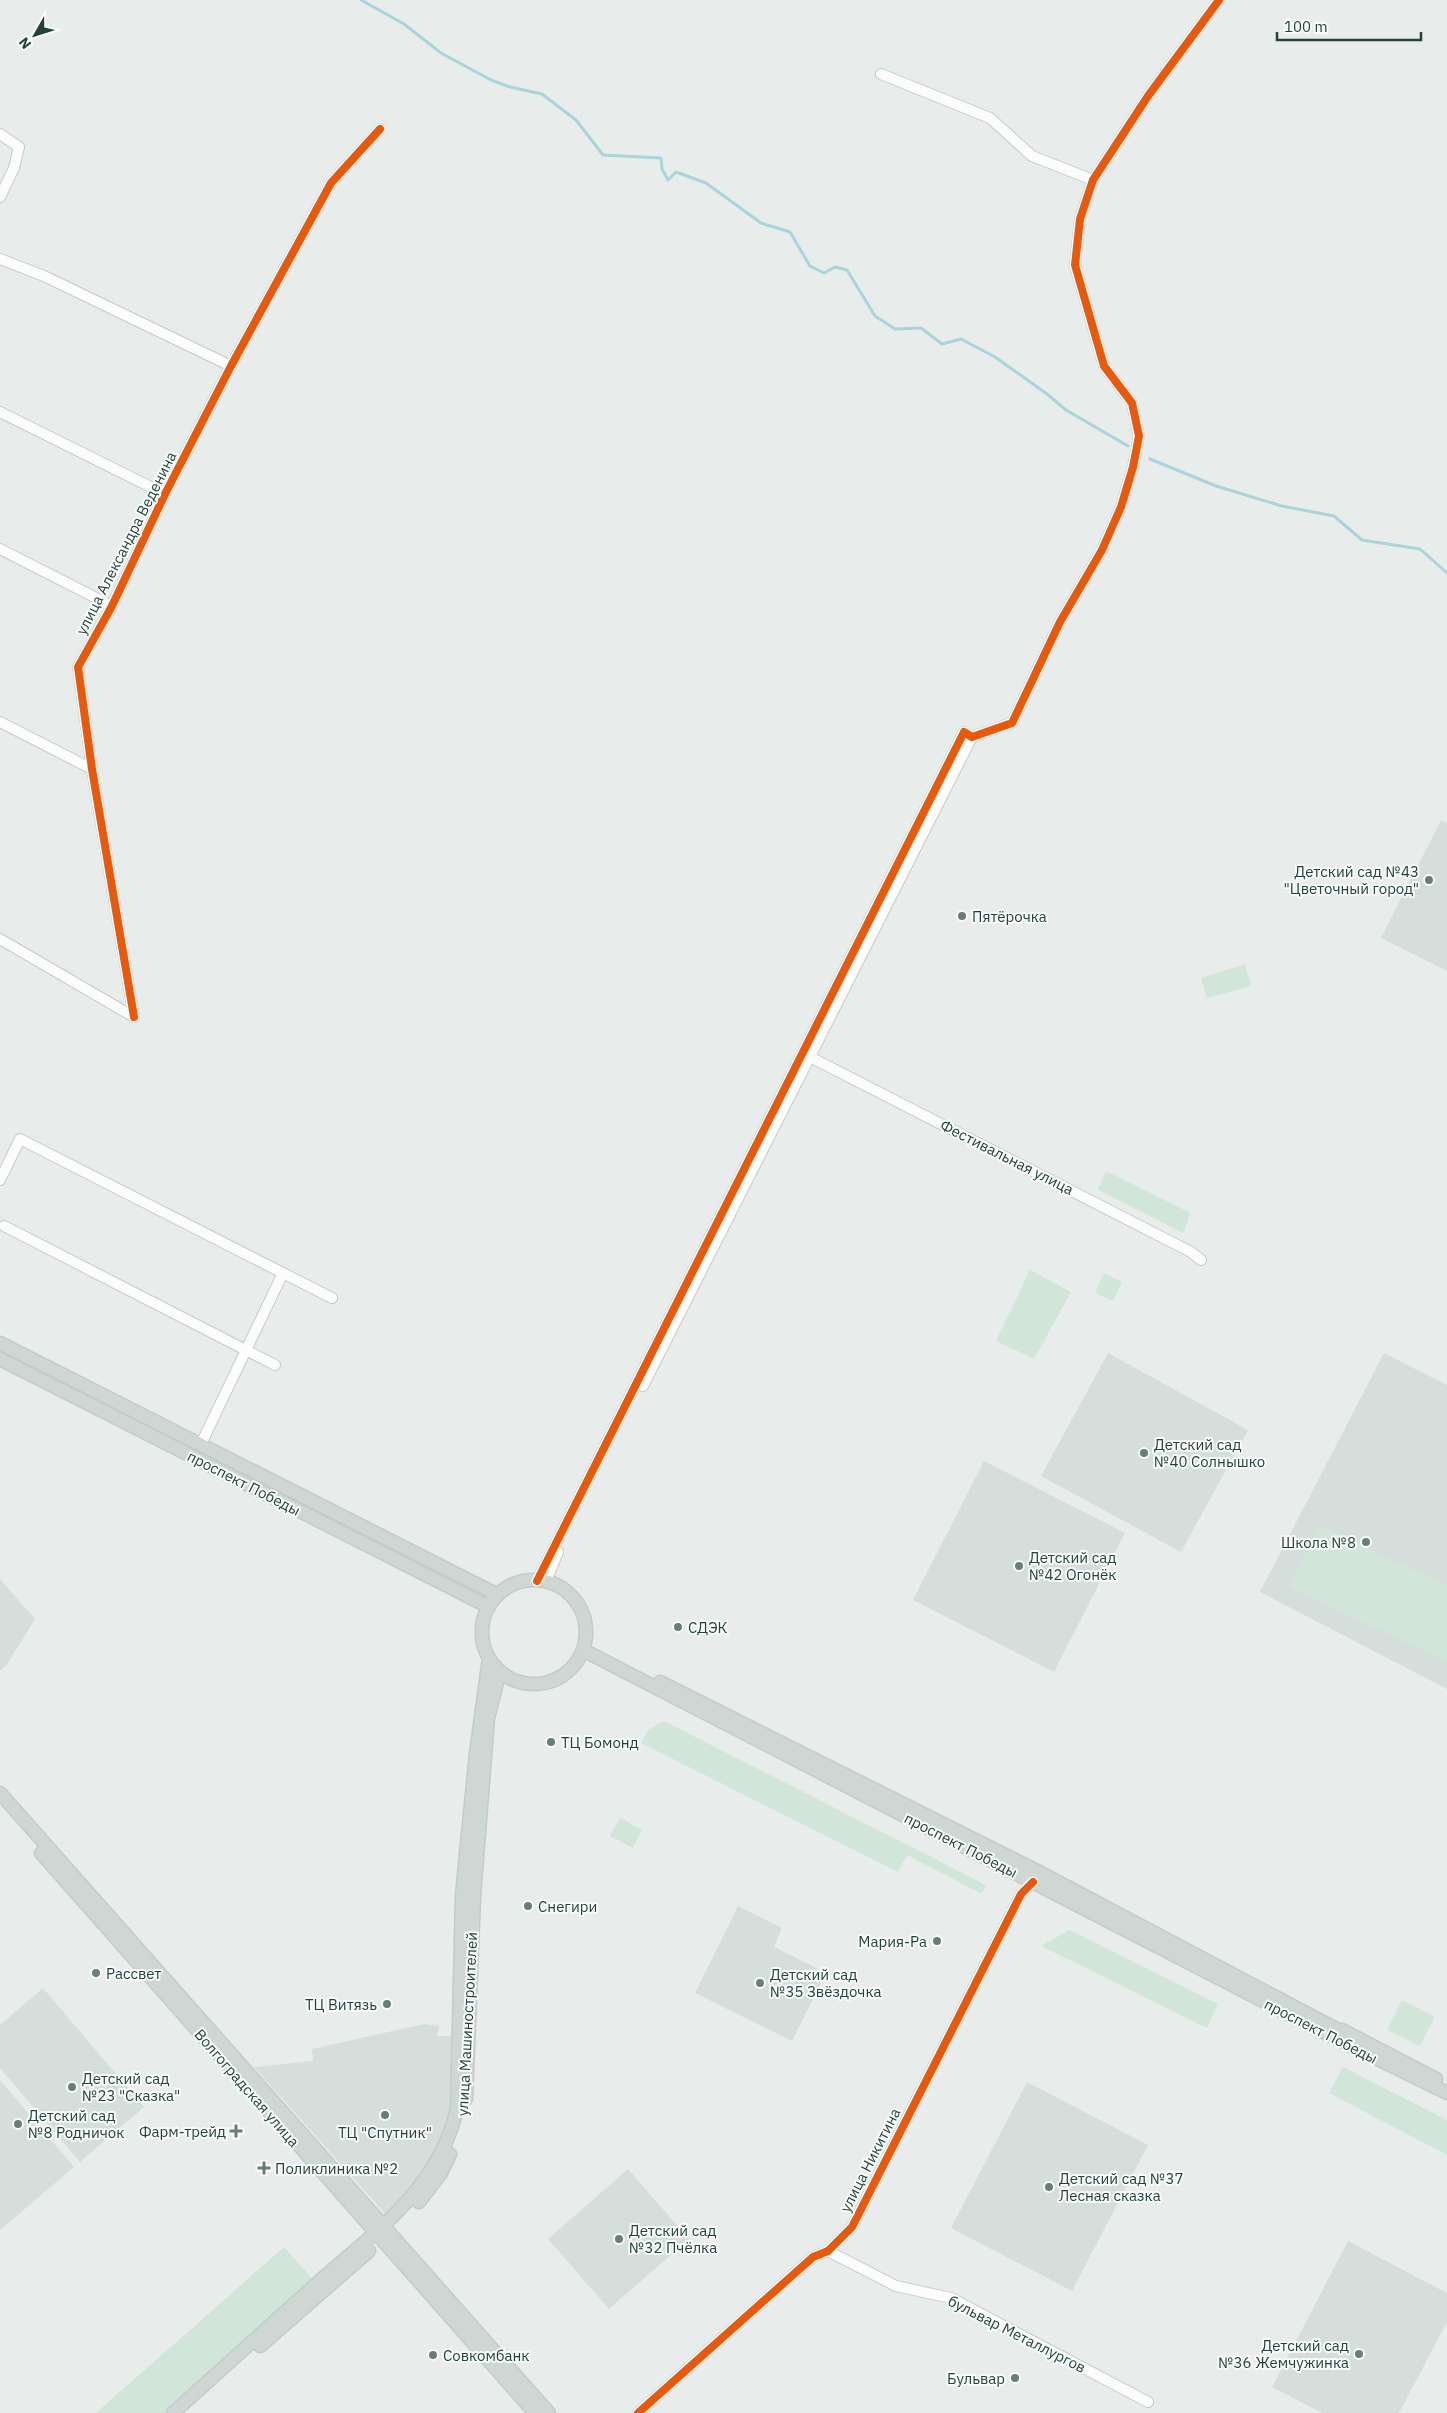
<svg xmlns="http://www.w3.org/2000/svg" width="1447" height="2413" viewBox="0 0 1447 2413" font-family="'IBM Plex Sans',sans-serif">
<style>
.built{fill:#d6dedb}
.green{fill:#d1e6d8}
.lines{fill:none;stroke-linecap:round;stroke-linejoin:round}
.stream{stroke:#a9d4db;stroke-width:3}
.minor-casing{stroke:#c5cac8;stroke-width:12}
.major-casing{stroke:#c3ccc9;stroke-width:15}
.minor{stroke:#fcfcfc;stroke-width:10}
.major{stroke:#cfd7d5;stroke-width:12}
.cycleway-casing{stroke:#f7fbf9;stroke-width:11}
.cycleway{stroke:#e8590c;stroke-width:8}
.poi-dot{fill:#697e78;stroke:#f7fbf9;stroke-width:2}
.labels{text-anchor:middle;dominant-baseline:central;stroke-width:4;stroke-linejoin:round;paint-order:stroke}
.street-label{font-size:15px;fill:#24423a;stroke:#f7fbf9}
.poi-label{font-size:15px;fill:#24423a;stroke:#f7fbf9;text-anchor:start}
</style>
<rect width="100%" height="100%" fill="#e8edeb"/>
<path class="built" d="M1441,820L1447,823V971L1381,938Z
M1108,1353L1248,1430L1181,1552L1041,1476Z
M1384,1353L1447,1385V1689L1260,1592Z
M984,1461L1125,1533L1054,1672L913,1600Z
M0,1579L35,1619L6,1666L0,1671Z
M738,1906L782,1928L774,1947L826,1973L792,2041L695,1993Z
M43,1988L144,2107L80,2162L0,2068V2025Z
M424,2024L439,2026L437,2036H452L456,2087L448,2131L431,2165L387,2216L254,2067L313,2061L312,2049Z
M0,2080L74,2167L0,2230Z
M1027,2082L1148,2145L1072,2291L951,2228Z
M628,2169L689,2239L609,2309L548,2239Z
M1348,2241L1447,2293V2322L1399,2413H1322L1272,2387Z"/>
<path class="green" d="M1245,964L1251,986L1207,998L1201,978Z
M1106,1171L1191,1213L1183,1233L1098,1190Z
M1030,1270L1071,1292L1034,1359L996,1341Z
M1104,1273L1122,1282L1113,1301L1095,1293Z
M1319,1525L1447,1586V1662L1289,1587Z
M664,1721L986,1885L982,1894L907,1855L898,1872L641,1743L648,1730Z
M620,1818L642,1830L633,1848L610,1836Z
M1069,1930L1218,2004L1207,2028L1041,1946Z
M1402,2000L1435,2017L1420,2046L1387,2030Z
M1343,2067L1447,2120V2155L1329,2093Z
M284,2247L317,2284L172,2413H96Z"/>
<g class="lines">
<path class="stream" d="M361,0L404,24L441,53L491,80L510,87L542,94L576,120L603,155L661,158L662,169L668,180L676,172L706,183L761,223L790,232L810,266L824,273L835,267L847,270L875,316L895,329L921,328L942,344L961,339L995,357L1047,394L1066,410L1128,446
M1150,459L1216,486L1282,506L1334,516L1362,540L1420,549L1447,573"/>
<g class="minor-casing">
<path id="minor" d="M881,74L990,118L1032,156L1093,180
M0,134L19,147L14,168L0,197
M0,259L44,276L231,366
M0,412L165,494
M0,549L112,606
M0,722L92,769
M0,939L134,1017
M134,1017L92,769L78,667L112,606L165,494L231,366L331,183L380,129
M810,1057L1191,1252L1201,1260
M0,1180L20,1139L332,1298
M4,1226L275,1365
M643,1386L972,737
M201,1444L283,1273
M537,1581L964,732L972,737L1012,723L1060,622L1102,550L1121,507L1133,467L1139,436L1132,403L1104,366L1075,265L1080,219L1093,180L1148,96L1219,0
M546,1581L558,1552
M828,2251L896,2286L951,2298L1148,2402
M638,2413L813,2257L828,2251L852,2227L1021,1894L1033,1882"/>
</g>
<g class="major-casing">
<path id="major" d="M0,1343L498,1595
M0,1359L489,1607
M482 1632a52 52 0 1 1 104 0a52 52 0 1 1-104 0Z
M583,1650L1327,2034L1447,2093
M660,1682L1041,1873L1338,2030H1342L1436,2079
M0,1793L549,2413
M41,1853L535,2413
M466,2099L474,1896L488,1718L500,1671
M419,2202L441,2173L450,2154
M260,2346L369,2251
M173,2413C220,2371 267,2328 314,2286C373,2233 438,2191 457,2109L462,1895L476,1754L489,1658"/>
</g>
<use href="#minor" class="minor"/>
<use href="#major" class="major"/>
<g class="cycleway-casing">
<path id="cycleway" d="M134,1017L92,769L78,667L112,606L165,494L231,366L331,183L380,129
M537,1581L964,732L972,737L1012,723L1060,622L1102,550L1121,507L1133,467L1139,436L1132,403L1104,366L1075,265L1080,219L1093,180L1148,96L1219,0
M638,2413L813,2257L828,2251L852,2227L1021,1894L1033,1882"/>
</g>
<use href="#cycleway" class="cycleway"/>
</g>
<g class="poi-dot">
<circle cx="1429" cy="880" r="5"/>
<circle cx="962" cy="916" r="5"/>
<circle cx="1144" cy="1453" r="5"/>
<circle cx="1366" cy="1542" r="5"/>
<circle cx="1019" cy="1566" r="5"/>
<circle cx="678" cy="1627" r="5"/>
<circle cx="551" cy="1742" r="5"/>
<circle cx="528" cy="1906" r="5"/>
<circle cx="937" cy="1941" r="5"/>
<circle cx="96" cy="1973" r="5"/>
<circle cx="760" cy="1983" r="5"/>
<circle cx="387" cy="2004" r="5"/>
<circle cx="72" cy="2087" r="5"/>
<circle cx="385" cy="2115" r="5"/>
<circle cx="18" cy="2124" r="5"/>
<path d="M233.5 2123.5h5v5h5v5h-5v5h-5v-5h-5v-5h5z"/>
<path d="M261.5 2160.5h5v5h5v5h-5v5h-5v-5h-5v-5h5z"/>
<circle cx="1049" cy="2187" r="5"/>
<circle cx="619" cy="2239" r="5"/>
<circle cx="1359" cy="2354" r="5"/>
<circle cx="433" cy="2355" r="5"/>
<circle cx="1015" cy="2378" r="5"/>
</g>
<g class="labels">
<g class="street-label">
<text transform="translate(126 543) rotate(-63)">улица Александра Веденина</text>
<text transform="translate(1007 1157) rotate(27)">Фестивальная улица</text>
<text transform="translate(244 1483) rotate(27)">проспект Победы</text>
<text transform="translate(961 1845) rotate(27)">проспект Победы</text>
<text transform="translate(467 2024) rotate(-87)">улица Машиностроителей</text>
<text transform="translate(1321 2031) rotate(27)">проспект Победы</text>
<text transform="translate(247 2088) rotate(49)">Волгоградская улица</text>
<text transform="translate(870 2160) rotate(-63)">улица Никитина</text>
<text transform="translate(1017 2334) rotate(27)">бульвар Металлургов</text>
</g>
<g class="poi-label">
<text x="1419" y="871" text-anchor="end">Детский сад №43<tspan x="1419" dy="17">"Цветочный город"</tspan></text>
<text x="972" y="916">Пятёрочка</text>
<text x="1154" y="1444">Детский сад<tspan x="1154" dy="17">№40 Солнышко</tspan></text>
<text x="1356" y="1542" text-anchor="end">Школа №8</text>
<text x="1029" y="1557">Детский сад<tspan x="1029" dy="17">№42 Огонёк</tspan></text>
<text x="688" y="1627">СДЭК</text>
<text x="561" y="1742">ТЦ Бомонд</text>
<text x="538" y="1906">Снегири</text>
<text x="927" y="1941" text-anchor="end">Мария-Ра</text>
<text x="106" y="1973">Рассвет</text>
<text x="770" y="1974">Детский сад<tspan x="770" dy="17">№35 Звёздочка</tspan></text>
<text x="377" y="2004" text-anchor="end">ТЦ Витязь</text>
<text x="82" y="2078">Детский сад<tspan x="82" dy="17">№23 "Сказка"</tspan></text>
<text x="28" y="2115">Детский сад<tspan x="28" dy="17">№8 Родничок</tspan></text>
<text x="226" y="2131" text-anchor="end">Фарм-трейд</text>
<text x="385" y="2132" text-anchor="middle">ТЦ "Спутник"</text>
<text x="275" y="2168">Поликлиника №2</text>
<text x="1059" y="2178">Детский сад №37<tspan x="1059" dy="17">Лесная сказка</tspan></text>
<text x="629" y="2230">Детский сад<tspan x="629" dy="17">№32 Пчёлка</tspan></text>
<text x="1349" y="2345" text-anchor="end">Детский сад<tspan x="1349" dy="17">№36 Жемчужинка</tspan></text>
<text x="443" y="2355">Совкомбанк</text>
<text x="1005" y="2378" text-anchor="end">Бульвар</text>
</g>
</g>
<g transform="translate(35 35) rotate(231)" stroke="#f7fbf9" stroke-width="4" paint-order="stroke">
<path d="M0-4L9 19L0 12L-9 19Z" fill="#24423a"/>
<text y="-8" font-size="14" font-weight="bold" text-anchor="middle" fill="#24423a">N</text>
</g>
<path d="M1277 32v8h144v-8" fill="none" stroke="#24423a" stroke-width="2.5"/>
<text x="1284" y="32" font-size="15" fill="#24423a" stroke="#f7fbf9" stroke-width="4" paint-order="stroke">100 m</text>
</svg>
